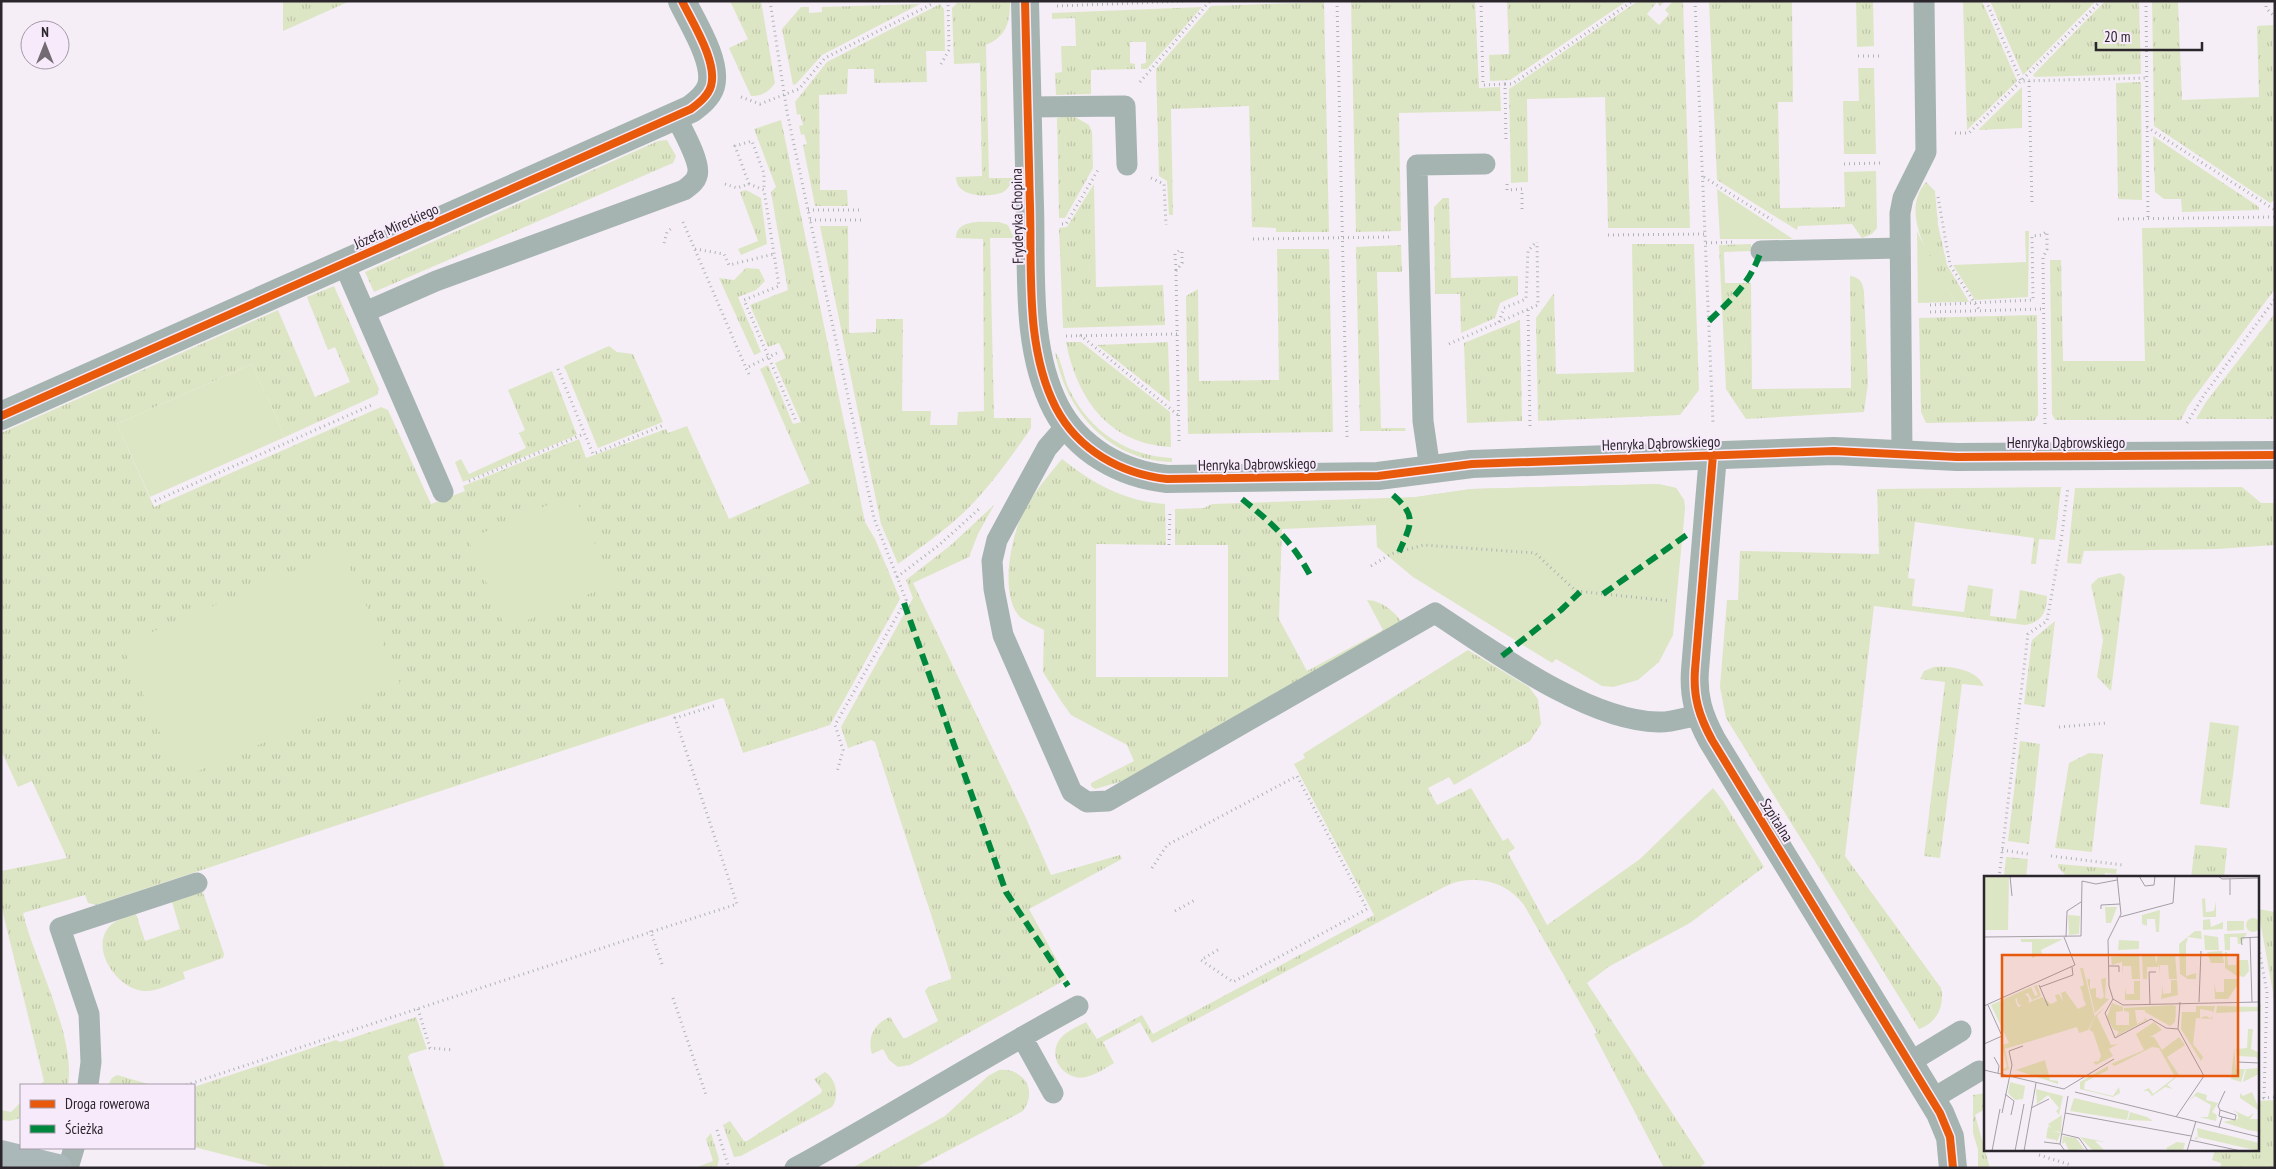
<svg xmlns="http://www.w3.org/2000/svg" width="2276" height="1169" viewBox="0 0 2276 1169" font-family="'PT Sans Narrow',sans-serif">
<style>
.grass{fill:url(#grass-tufts)}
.green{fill:#dde6c4}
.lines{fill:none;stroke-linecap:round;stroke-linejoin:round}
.path{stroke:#aeb4b5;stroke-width:3;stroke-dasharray:1 4;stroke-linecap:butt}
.lane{stroke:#a5b4b1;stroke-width:21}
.street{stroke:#a5b4b1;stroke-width:28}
.secondary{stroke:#abb8ba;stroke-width:28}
.quiet{stroke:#00873e;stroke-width:6;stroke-dasharray:12 6;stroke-linecap:butt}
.cycleway-casing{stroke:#f7eafa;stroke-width:11}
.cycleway{stroke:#e8590c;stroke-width:8}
.labels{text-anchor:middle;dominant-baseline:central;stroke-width:4;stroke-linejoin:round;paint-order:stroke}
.street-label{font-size:15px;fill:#2b252c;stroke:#f7eafa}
.inset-road{fill:none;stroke:#a49ea5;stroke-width:1}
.view{fill:#e8590c;fill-opacity:0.15;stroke:#e8590c;stroke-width:2.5}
.inset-edge{fill:none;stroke:#2b252c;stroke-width:2.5}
</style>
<defs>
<pattern id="grass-tufts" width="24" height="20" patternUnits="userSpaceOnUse" patternTransform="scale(1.25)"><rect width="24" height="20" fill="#dde6c4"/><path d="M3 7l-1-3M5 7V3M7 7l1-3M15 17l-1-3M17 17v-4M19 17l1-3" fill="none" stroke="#bec5a9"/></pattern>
</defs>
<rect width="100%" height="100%" fill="#f5eef6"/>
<path class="grass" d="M283,1H350L283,31Z
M730,1H761L775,83C770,91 761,97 751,96L729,48L748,39Z
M1010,1C1010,22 1007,36 986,45L989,178H1013C1011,184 1007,191 1001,193C986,198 956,197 956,177L982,176L980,63L954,64L952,8L957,3Z
M1475,1L1479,88L1500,87L1501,111L1399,113L1401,231L1356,232L1351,2Z
M1507,1H1627L1510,80L1490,81L1489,55L1509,54Z
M1638,1H1665L1660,6L1657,2L1647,14L1659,25L1669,14L1665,10L1673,1H1683L1690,228H1608L1605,97L1527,99L1528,182L1511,183L1509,89Z
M1709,1H1792L1793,102H1778L1780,208L1845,207L1844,172L1876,171L1877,228L1872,234L1862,238L1852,224L1798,226L1797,230L1717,180Z
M1856,1H1873L1874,46L1857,47Z
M1963,1H1982L2017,81L1967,130Z
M1990,1H2096L2023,75Z
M2105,1H2139L2141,74L2035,77L2033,75Z
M2152,1H2178L2182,100L2259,97L2257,26L2273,25L2275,200L2270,203L2154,126Z
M1324,2L1329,232H1276V228L1252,227L1249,106L1171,109L1173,215H1169L1167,181L1159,176L1156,69L1211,6Z
M920,4L822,55L796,84L793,85L782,29L801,7H809V13L822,12V7Z
M940,4L944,9L945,51H926L927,82L874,83V69H848L847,94L819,95L820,190H847L848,206H815L803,145L807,144L804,134L801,135L799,126L803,125L800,114L797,115L795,102L827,62Z
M1202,7L1147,69H1141V64L1146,63V42H1130V63L1135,64V69L1091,70V94L1056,95L1055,73L1062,72L1061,46H1076L1075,18L1052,19V13Z
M1858,68H1874L1876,154H1844L1843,101H1859Z
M2141,82L2142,200L2118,199L2116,83Z
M2022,87V128L1978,130Z
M1072,115L1089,125L1092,132L1093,168L1065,218H1059L1057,118Z
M781,120L865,522L875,539L900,599L830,725L743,753L724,699L722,698L96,905L88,903L85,895L23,913C35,963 76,1036 68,1085H40L44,1081L1,905V871L67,858L32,781L18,787L1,750V433L278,310L315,397L350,382L335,347L328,350L307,297L334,286L379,389L377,395L285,437L252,364L117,424L154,507L381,407L388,410L431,504L465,491L463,486L579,439L586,458L666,429L668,433L687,426L729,519L810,483L760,369L768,365L793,424L801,422L775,363L786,358L779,343L768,347L750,305L788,290L771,192L776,187L754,129Z
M2153,136L2259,207V210L2182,212L2181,199H2164L2155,192Z
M667,140L676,156L673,163L374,292L365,272L658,141Z
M1926,182L1935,191L1938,225L1947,265L1969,302H1955C1938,270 1896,216 1926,182Z
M1094,184L1096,287L1163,285L1165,325L1063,328L1059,228L1067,227Z
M746,190L761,198L767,244L741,255L738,249L758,241L740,192Z
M1443,198H1449L1451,278L1518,276V295L1500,303L1495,318L1461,333L1460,294H1435L1434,207Z
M999,222L1008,225L1014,238H990L994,418H1031V428C1016,450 1000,472 983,492C959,521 928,542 898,564L881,524L820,226H848L849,333L876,332V319H903L902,411H931L930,425H957L958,412L984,411L983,239L956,238C956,218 985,222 999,222Z
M2275,226V289L2188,406L2181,420H2055L2052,414L2050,260H2061L2063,361H2145L2142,228Z
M1632,244H1694L1699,390L1680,415L1538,421L1536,318L1554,293L1556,374L1634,372Z
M1751,244V251L1724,252L1725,283H1751L1752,389L1851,388L1850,276C1860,277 1863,283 1864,292L1868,383L1864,412L1746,419L1726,389L1719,245Z
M1401,245L1402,272H1377L1381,428H1405L1406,431H1360L1356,247Z
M1277,249H1329L1333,432L1188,434L1186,296L1198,289L1199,381L1279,380Z
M746,268L759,269L765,281L756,290L738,297L761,352L754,355L719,278L734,280Z
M2275,313V419H2196L2206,402Z
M2037,315L2038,415L2034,421L1926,423L1921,412L1919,318Z
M1520,320L1522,421L1467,423L1464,343Z
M1066,342H1081L1170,412L1171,447C1109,444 1077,399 1066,342Z
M1168,342L1170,402L1097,345Z
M609,346L617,352L633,354L663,422L598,448L564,366Z
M1055,352C1062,360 1064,380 1070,391C1090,431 1127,456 1172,458V462C1109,461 1065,410 1055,352Z
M552,371L577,435L463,482L455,462L461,459L469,474L526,448L519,433L525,430L508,390Z
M1062,459C1094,484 1124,501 1165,504L1166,545L1096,544V677H1228V545H1175V509L1204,508L1212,504L1416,497L1471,489L1658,484L1676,488L1684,500L1685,509L1377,547L1376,525L1282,529L1279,619L1307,671L1383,630L1367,600C1380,600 1395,611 1402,623L1123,781L1095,789L1091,786V783L1134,761L1127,745L1071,715L1061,701L1043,672L1044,630C1037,626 1026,622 1020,617C999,595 1011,537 1023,513C1033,493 1048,476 1062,459Z
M2061,487L2055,540L2039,539L2036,564H2031L2034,538L1915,522L1908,578L1915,579L1912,606L1964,612L1968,585L1993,589L1990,616L2016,619L2020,590L2047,596C2047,612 2041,623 2025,625L1874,606L1845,856L1941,988C1945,1005 1937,1023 1919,1029L1726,718L1720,687L1727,600H1738L1740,551L1879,554L1877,489Z
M2242,487L2261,503H2275V545L2218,549L2084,551L2081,564L2067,563L2075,488Z
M994,505L978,534L969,557L913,583L1026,818L1051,875L1120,855L1122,859L1029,909L1067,979L910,1065L898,1067L889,1060L883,1049L872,1054C867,1038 874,1023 890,1017L903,1038H906L938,1021L925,991L928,987L951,979V976L875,742L871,740L848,748L841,727L913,598L906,580L951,545Z
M2120,573L2125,577L2111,691L2097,677L2103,640L2091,585L2098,578Z
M2055,621L2045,707L2024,704L2032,640Z
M1468,650L1529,687L1538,699L1541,724L1530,741L1454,785L1449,777L1428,788L1437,805L1471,788L1503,841L1508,838L1515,848L1508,853L1547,925L1640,859L1713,788L1723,801L1764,867L1690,923L1610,966L1587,983L1705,1163L1699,1168H1664L1594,1034L1597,1033L1524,905C1506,881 1474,873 1446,886L1152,1043L1140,1022L1103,1042L1114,1063C1106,1068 1095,1075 1086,1077C1065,1082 1046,1057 1060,1039C1066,1031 1077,1027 1086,1022L1097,1039L1142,1015L1153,1034L1374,915L1294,764L1305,758L1303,754Z
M1934,667C1951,666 1976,669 1984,686L1962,684L1940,858L1924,856L1945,682L1920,679L1924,671Z
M2210,722L2239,726L2229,808L2200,804Z
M2020,741L2040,744L2029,844L2008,841Z
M2089,753L2103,754L2092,852L2055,848L2069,763Z
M2195,845L2227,848L2224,878H2191Z
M2006,857L2028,859L2026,878H2004Z
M2058,864L2117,869L2116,874L2105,873L2104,878H2068L2058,867Z
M203,892L224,954L223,958L183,972L185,979C173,983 156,992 144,991C119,989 93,954 106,931C112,920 125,918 136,914L145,941L180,929L172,902Z
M2258,909L2275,912V1021L2273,993Z
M2257,984L2261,1006L2259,1101L2275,1100V1168H2220L2221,1163L2212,1160L2215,1150H2257Z
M416,1017L427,1049L410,1054L408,1057L445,1168H276L194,1147V1087L336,1040L340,1042Z
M999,1070C1024,1068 1038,1090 1023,1111L915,1168H852L945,1116L988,1076Z
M825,1072C836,1079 840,1096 832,1107L741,1156L734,1157L723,1125L730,1121L744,1141H747L821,1093L822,1090L814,1079Z
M117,1075L152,1085H108L112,1078Z
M1985,1093V1109L1975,1115L1990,1168H1978V1150L1973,1133V1095Z
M21,1102V1118L9,1121L1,1120V1110L11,1112Z
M711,1133L719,1159L717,1168H695L713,1161L706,1139Z"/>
<path class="green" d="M1717,189L1793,239H1720Z
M1917,231L1920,238L1955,302L1918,303Z
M2025,231H2029L2028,297L1975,300L1953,265L2026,262Z
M252,364L285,437L150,497L117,424Z
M1658,484L1676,488L1684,500L1685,509L1673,635L1659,662L1638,680L1613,687L1602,686L1556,659L1552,663L1413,577L1377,547L1376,500L1416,497L1471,489Z
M574,494L612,584L506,629L468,539Z
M342,550L400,683L180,779L122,645Z"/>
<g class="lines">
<path class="path" d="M770,1L787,112L874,518L906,600L835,725L843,750L837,772
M1337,1L1347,438
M1481,1L1483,85L1505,84L1506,143
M1695,1L1713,423
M1986,1L2021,81L2147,78
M2146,1L2148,219
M2266,1V8L2275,17
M1057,6L1187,1
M1858,56H1880
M941,64L949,50L948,1
M2029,81L2032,205
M1140,82L1210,1
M1505,84H1512L1633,1
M741,97L760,104L799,89L825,58L932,4V1
M2147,127L2275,210
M1955,133H1969L2101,1
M1844,164L1882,163
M1704,177L1772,220
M1151,178L1164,184L1166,225
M725,184L737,188L749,184L764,190L779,286L744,300L796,421
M749,184L735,146L752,141L764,174V190
M1507,184V190L1522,189V213
M1938,197L1950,265L1980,311
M808,210H862
M2118,219L2275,217
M810,220H863
M683,222L746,368
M1062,224H1066L1098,170
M1608,235L1706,234
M1253,239L1391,237
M664,243L667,232L673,227
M1706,243L1733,242
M695,249L724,254L729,265L774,254
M1176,270L1175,254L1181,249
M1930,305L2033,300L2032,236L2042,235L2047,231
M1528,310L1530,427
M1930,312L2043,309
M1499,322L1504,308L1526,299L1528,251L1536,242
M1080,335L1178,415
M1066,336L1177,334
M1449,344L1538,305L1537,242
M558,369L593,454L664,425
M749,374L746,368L779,352
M2187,423L2204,395L2275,299
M2045,424L2043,258L2047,249V231
M1179,441L1176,271L1182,263V249
M469,481L584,434
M155,501L374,404
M1169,545L1170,510
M1371,566L1391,554L1424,545L1535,553L1576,591L1670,601
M897,577L938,546L979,509
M2059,727L2107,723
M2002,850L2028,854
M2051,856L2123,865
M1152,868L1167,845L1297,776L1367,909L1233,982L1201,960L1221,948
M1999,878L2028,634L2047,621L2061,542L2068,487
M1175,911L1195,900
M2257,938L2267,992L2264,1098L2275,1097
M662,964L651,932L737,904L675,718L714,706
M673,998L706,1095
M418,1009L430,1048L454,1050
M186,1085L651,932L650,928
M717,1130L729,1168
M2039,1155L2071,1165"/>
<path class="lane" d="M1028,107L1125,106L1127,165
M1761,251L1900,248
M344,264L443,492
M365,312L436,281L684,190C689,186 695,183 697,176C702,164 682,129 676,117
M1067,425L1047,448L997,540L992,561L994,589L1003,635L1072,792L1087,802L1108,801L1435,613C1493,651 1588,721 1658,722C1671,723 1686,717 1699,715
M1902,455L1900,213L1903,198L1926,152L1924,1
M1430,469L1423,421L1417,165L1485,164
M1022,1037L1053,1093
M1910,1062L1961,1031
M88,1085L91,1062L89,1014L60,928L197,883
M1932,1099L1979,1071
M68,1168L74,1148
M795,1168C890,1116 982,1058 1078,1006"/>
<path class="street" d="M1025,1C1027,70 1028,138 1030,206C1032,272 1025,348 1056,408C1078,450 1121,474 1167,479L1378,476L1472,464L1834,451L1957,457L2275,455
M1,416L691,109C699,103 708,96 711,86C718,62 692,22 682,1
M1713,455L1695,670C1693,697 1699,716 1712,740L1940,1113L1950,1137L1953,1168"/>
<path class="secondary" d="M1,1154L58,1168"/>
<path class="quiet" d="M1709,321C1733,298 1750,283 1761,251
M1393,495C1418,517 1411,524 1399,552
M1242,499C1272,523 1293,542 1311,577
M1603,594L1688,534
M904,603L1006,892L1068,986
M1502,656L1561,610L1580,592"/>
<g class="cycleway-casing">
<path id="cycleway" d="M1025,1C1027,70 1028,138 1030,206C1032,272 1025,348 1056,408C1078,450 1121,474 1167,479L1378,476L1472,464L1834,451L1957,457L2275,455
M1,416L691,109C699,103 708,96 711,86C718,62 692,22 682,1
M1713,455L1695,670C1693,697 1699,716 1712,740L1940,1113L1950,1137L1953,1168"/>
</g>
<use href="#cycleway" class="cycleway"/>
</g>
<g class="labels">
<g class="street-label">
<text transform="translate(1017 216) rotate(-91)">Fryderyka Chopina</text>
<text transform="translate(396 226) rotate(-24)">Józefa Mireckiego</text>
<text x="2066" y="442">Henryka Dąbrowskiego</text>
<text transform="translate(1661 443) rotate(-2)">Henryka Dąbrowskiego</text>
<text transform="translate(1257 464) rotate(-1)">Henryka Dąbrowskiego</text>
<text transform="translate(1777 820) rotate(58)">Szpitalna</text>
</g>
</g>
<g transform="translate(1984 876)">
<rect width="275" height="275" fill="#f5eef6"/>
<path d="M221,22L222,36L230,35L232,25V41H219L218,23ZM121,31H133L127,47H122ZM176,34L175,56H172L171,43H163V50L158,48V39ZM84,39L96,40L95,58L85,59ZM262 49a7 7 0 1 1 14 0a7 7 0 1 1-14 0ZM226,43L227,51L239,46V53L219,54V44ZM211,55H217L218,63L204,61L202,68V100L212,97V103H204L196,98L195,68ZM263,57L257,68H254L253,61H246V74H241L240,58ZM37,63H79L57,74L58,78L48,82V66H37ZM223,76L238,75L240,87H227ZM241,76H243L244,89H252L253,82V100L241,92ZM191,78L193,103H185L184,89H176L175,98V87L174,91H163V103H159L158,79H171L172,88L174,79ZM155,79L156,103H148L147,90H139V101L138,86L128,89L127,81ZM255,84H264L265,95L260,101L255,100ZM96,92H99L111,141L104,154L95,157L93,151L21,173L25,193L21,195L17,194L23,191L18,169L25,167L7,129L47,111L51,120L54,119L50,110L53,109L57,120L48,124L44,117L31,123L34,131L58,121L67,128L73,125L71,119L75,118L79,126L77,117L81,115L94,133L102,129L97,117L101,123L96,111L100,109ZM122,102L121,122L125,123L111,137L103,103H106V113L112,112V121L117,123L120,121L117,103ZM240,103H254V108L244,123H231L230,106L232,116H240ZM187,104H193L194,119L177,123L179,109V118L187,117ZM150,105H156V124H141V110L142,118H150ZM128,127L139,131V135L132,136V149H145V136L140,135V132L190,129L192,141L175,134H151L153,148L161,144L160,141L163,144L131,161L135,156L129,153L123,141ZM212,130H231L229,137L228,135L216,133V142L222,140L227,143V140L229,143L212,142L209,168L219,181L217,185L197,153L198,136H212ZM233,130L275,131V135L232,137ZM121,131L113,140L127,169L134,168L125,173L129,180L112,189L109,186L115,185L117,180L109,156L105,154L112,139ZM170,146L178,154L166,161H170L178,174L195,161L201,169L183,181L195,199L183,209L189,213L181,211L168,220L164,215H159L165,212L169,218L191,201L175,172L168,171L131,190L127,188L160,174L152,158ZM264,153H269L267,173L274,176L275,186L272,181L255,180L253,185L252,173L263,172ZM250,172L252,193H261L257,206L247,203ZM61,184L66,204L74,205V208L32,194ZM124,190V194L101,206L100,213L129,220L135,211L136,217L129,221L96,213V206ZM275,192V198L259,206L262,193ZM26,206L41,210L39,223L31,224L24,217ZM52,213L79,220L75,239L72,235L75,232L64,219L53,228ZM213,216L223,219L222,224L234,227L228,236L233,239L232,245L215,241H224L227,229L211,220L205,225ZM268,216L274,230V234L256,222V217L259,220ZM90,222L145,235L143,244L86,235ZM249,234L264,241L270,237L266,243H275V256L264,254L265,249L264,254L239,246L254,243V238ZM146,236L163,241L169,245L144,244ZM78,239L77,256L68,255L77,257L72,267V264L62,262L64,250L67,252L64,248ZM213,252L275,267V275L214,261L213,264L210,262L214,261ZM79,260L92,262L100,273L85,275L81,266L78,268ZM96,261L122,266L111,265L121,275H109ZM193,266L201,267L199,275H184L182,272Z" fill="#dde6c4"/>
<path d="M25,0L24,54H0V1ZM243,45H260V54L243,55ZM220,59L234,61L235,74H221ZM135,64L155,65V73L134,74ZM33 124a6 6 0 1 1 12 0a6 6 0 1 1-12 0ZM192,130L191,146L186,150L161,136V131ZM54,136L60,150L37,160L31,146Z" fill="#dde6c4"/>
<path class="inset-road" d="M26,0L28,20M155,0L161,10L170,9L171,0M234,0L238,3L275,2M246,3V19M117,33V29L136,28M136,41L189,27L191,0M0,61L97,60L98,5L112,8L133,4M82,61L83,35L97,26M266,61L268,126M258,69L257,62L275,61M125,90H135V96M55,109L64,130M56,111L89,99L88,91M129,123L139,129L275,126M129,123L125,110L124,64L137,38L133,0M129,123L121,137L131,162L167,143L182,152L194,153M215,126L217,75M166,128L165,96H172M0,130L91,89L80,61M0,168L18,160L4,129M10,181L15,190L14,197M254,186L275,187M0,194L80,213M80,213L130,183M91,216L275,261M21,218L30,225L27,239M47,232L65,223M236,234L234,230L241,215M18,237L28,189L25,175L39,170M81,237L207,260M192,241L220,200L194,153L196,126M235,251L238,241L251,244L252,239L236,234L235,240L238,241M78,258L95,262L104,275M206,264L257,275M60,266L76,268L81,275M76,268L84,220M8,275L16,233M31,275L40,228M40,275L52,207M203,275L212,245"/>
<path class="view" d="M18,79H254V200H18Z"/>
<rect width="275" height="275" class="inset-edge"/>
</g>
<rect width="2276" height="1169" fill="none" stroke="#2b252c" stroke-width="5"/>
<rect x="20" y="1084" width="175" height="65" fill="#f7eafa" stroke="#a59ba8"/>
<rect x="30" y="1100" width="25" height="8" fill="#e8590c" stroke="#a59ba8"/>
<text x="65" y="1109" font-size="15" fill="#2b252c">Droga rowerowa</text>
<rect x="30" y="1125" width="25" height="8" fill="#00873e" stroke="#a59ba8"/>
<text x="65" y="1134" font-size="15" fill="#2b252c">Ścieżka</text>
<g transform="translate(45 45)"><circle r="24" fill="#f7eafa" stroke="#a59ba8"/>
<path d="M0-4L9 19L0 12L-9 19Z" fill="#726b73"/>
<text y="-8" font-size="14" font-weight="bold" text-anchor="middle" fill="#2b252c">N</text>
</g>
<path d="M2096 42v8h106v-8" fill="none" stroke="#2b252c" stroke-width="2.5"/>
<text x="2104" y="42" font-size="15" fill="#2b252c" stroke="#f7eafa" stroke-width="4" paint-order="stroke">20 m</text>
</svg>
